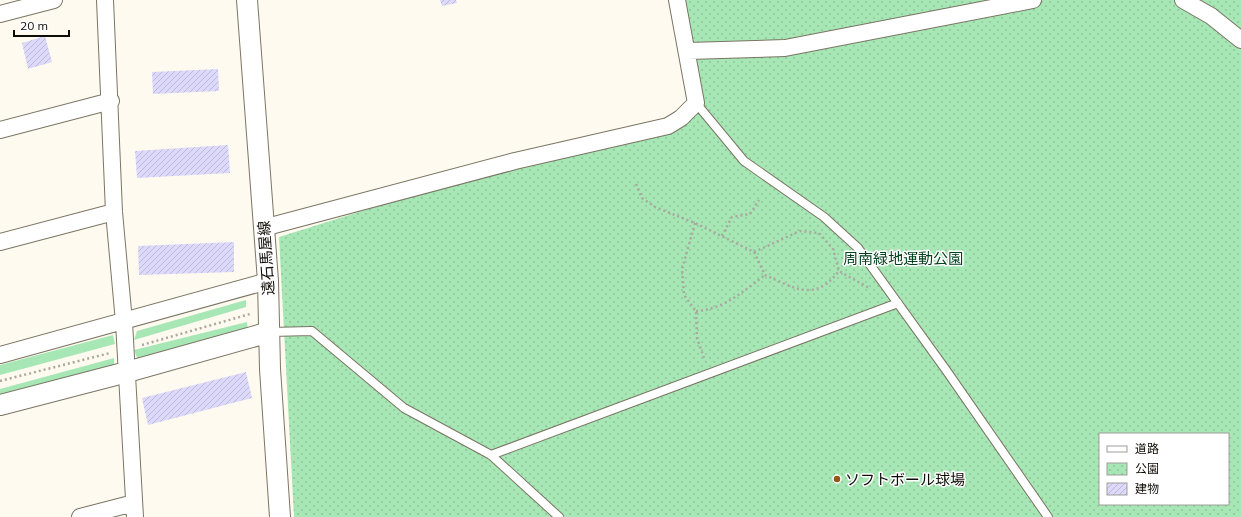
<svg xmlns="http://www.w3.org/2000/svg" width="1241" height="517" viewBox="0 0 1241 517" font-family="Mulish,'Noto Sans JP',sans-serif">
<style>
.green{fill:#a6e7b5}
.park{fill:url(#park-dots);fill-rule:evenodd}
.building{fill:url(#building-hatch)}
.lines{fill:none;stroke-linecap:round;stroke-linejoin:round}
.service-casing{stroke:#7b7564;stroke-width:10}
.minor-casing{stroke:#7b7564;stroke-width:18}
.tertiary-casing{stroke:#7b7564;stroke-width:22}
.path{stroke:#aba79e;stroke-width:2.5;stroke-dasharray:2 3;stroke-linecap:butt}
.service{stroke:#fff;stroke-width:8}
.minor{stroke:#fff;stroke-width:16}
.tertiary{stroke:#fff;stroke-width:20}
.poi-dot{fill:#945719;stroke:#fff;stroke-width:1.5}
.labels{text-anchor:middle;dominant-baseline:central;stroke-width:3;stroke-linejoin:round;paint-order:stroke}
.street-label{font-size:15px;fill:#0e0c06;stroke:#fff}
.park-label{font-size:15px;fill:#02421d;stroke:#fff}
.poi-label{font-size:15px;fill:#0e0c06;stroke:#fff;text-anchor:start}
</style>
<defs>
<pattern id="park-dots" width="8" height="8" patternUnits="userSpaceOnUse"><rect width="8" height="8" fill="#a6e7b5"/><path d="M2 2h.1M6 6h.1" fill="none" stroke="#8ec59a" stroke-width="1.8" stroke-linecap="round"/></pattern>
<pattern id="building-hatch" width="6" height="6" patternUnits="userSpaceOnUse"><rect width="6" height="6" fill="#dcd9fb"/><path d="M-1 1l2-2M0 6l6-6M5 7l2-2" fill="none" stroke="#bcb9d6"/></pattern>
</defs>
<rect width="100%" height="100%" fill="#fffaef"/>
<path class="green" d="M246,300V307L134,340L137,331Z
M247,322L248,332L138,360L134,350Z
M113,335L115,344L0,375V365Z
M114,358V367L0,398V389Z"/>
<path class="park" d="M673,0H1241V517H294L279,237L535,157L676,125L692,106ZM1100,434H1228V504H1100Z"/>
<path class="building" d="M440,0H456L457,3L442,6Z
M45,36L52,62L28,69L22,43Z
M218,69L219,91L153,94L152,72Z
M228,145L230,173L137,178L135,151Z
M234,242V272L139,275L138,246Z
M246,372L252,398L148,425L142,398Z"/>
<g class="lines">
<g class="service-casing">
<path id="service" d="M696,103L744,161L824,217L858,248L946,370L1048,517
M270,332L312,331L404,408L491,455L559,517
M491,455L898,303"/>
</g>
<g class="minor-casing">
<path id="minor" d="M105,0L114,212L124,322L135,517
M1183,0L1211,16L1241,40
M0,14L54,0
M688,51L785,48L1033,0
M0,130L111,101
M263,228L515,161L668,126L681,118L696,103L677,0
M0,242L114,212
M0,355L268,281
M80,517L134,503"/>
</g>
<g class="tertiary-casing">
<path id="tertiary" d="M247,0L268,281L270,369L280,517
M0,405L127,372L270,332"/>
</g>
<path class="path" d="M636,184L642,198L655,207L695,223L754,252L765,275C795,288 814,303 839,271
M695,223L682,269L684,295L696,311L697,338L705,361
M722,236L732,217L750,214L759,200
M754,252L800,231L819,233L833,249L839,271L869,288
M696,311C723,310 745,290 765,275
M142,345L250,314
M0,381L110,353"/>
<use href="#service" class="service"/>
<use href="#minor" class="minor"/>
<use href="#tertiary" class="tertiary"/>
</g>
<circle class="poi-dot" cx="837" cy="479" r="4"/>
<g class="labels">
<g class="street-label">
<text transform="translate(266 258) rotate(-94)">遠石馬屋線</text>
</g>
<g class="park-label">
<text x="903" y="258">周南緑地運動公園</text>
</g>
<g class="poi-label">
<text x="845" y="479">ソフトボール球場</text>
</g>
</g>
<rect x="1099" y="433" width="130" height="72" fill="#ffffff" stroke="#9f9e9b"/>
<rect x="1107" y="446" width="20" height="6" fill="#ffffff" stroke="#9f9e9b"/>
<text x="1135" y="453" font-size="12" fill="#0e0c06">道路</text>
<rect x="1107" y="463" width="20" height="12" fill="url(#park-dots)" stroke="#9f9e9b"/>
<text x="1135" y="473" font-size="12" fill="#0e0c06">公園</text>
<rect x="1107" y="483" width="20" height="12" fill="url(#building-hatch)" stroke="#9f9e9b"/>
<text x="1135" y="493" font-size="12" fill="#0e0c06">建物</text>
<path d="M14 30v6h55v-6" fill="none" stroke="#0e0c06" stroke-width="2"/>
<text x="20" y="30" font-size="12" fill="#0e0c06" stroke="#ffffff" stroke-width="3" paint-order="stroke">20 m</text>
</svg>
